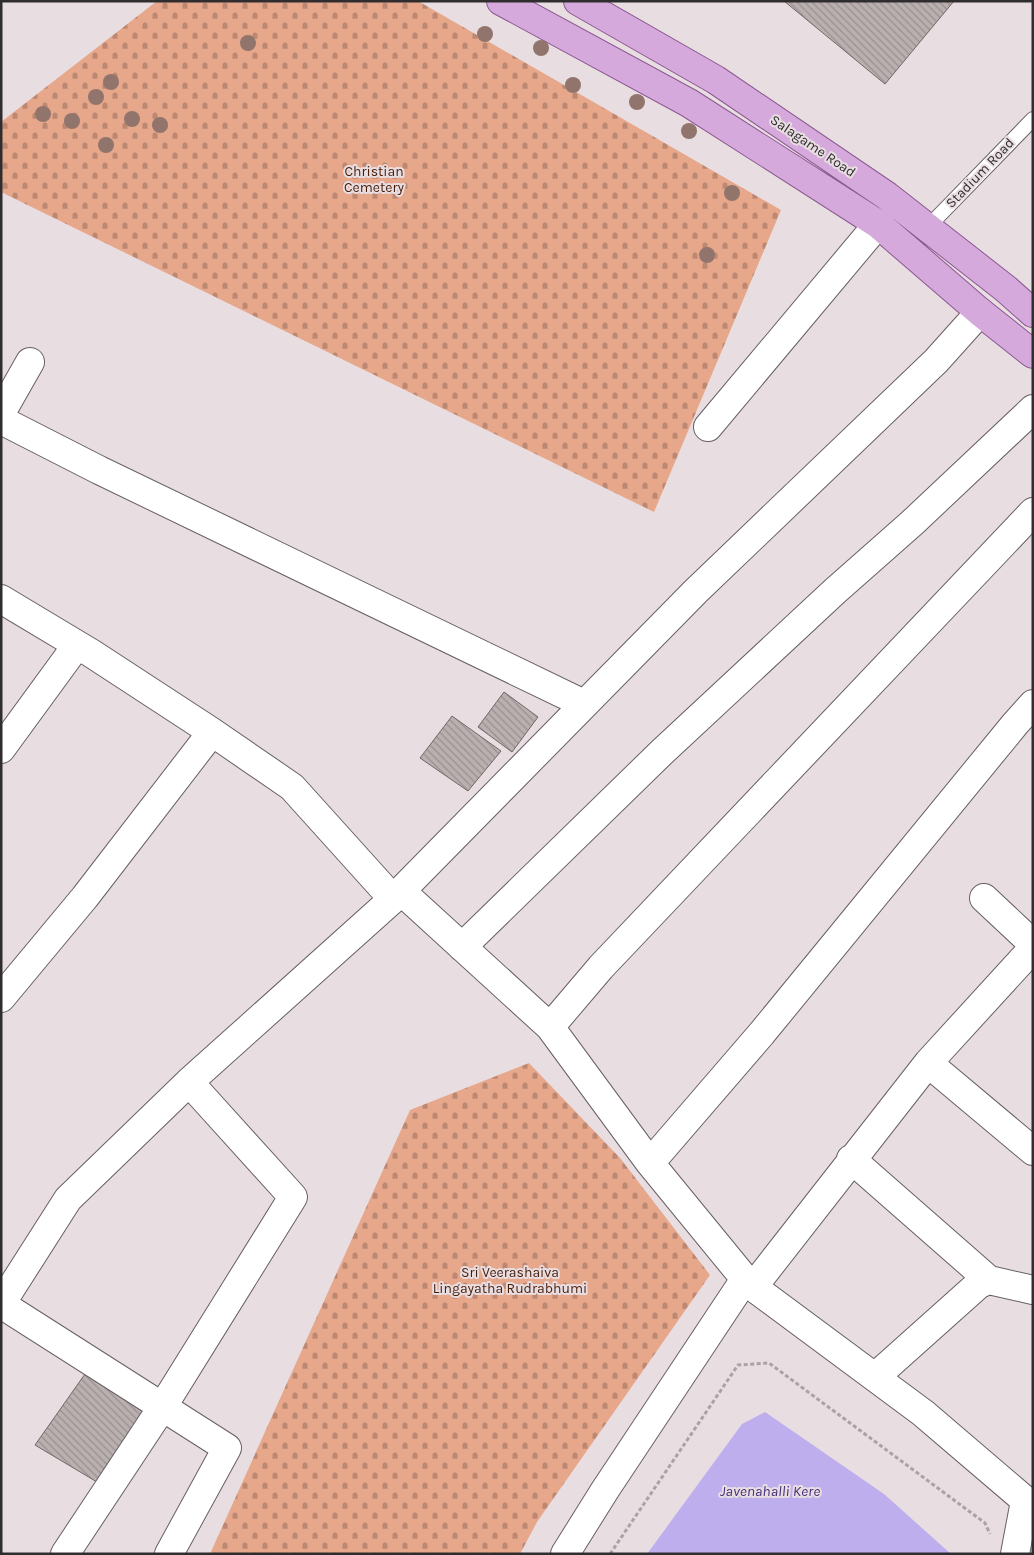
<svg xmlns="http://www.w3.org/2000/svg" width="1034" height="1555" viewBox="0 0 1034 1555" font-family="Karla,sans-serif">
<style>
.cemetery{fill:url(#cemetery-stones)}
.water{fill:#beaeee}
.building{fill:url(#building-back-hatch);stroke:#6f6666}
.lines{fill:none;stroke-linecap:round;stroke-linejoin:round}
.lane-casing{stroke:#675f63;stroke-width:16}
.street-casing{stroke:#675f63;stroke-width:30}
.primary-casing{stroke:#8a5990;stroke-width:30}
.path{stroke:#aaa2a5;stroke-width:3;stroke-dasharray:4 2.5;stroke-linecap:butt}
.lane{stroke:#fff;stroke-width:14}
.street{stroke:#fff;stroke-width:28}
.primary{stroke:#d6a9dc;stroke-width:28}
.tree{fill:#91746b}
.labels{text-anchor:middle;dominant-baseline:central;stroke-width:4;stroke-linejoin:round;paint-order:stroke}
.street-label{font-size:14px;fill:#302d2e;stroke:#e8dee2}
.park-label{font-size:14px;fill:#491e09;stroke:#e8dee2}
.water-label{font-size:15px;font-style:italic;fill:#472e78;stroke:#e8dee2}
</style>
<defs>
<pattern id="cemetery-stones" width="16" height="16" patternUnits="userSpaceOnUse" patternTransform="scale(1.25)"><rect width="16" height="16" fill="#e7a78b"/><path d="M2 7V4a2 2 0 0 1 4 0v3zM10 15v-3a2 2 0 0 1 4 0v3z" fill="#bc8872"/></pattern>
<pattern id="building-back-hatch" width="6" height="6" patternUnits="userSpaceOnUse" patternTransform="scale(1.25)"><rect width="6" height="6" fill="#bab0b0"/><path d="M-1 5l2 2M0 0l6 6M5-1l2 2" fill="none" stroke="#989090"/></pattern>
</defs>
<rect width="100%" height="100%" fill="#e8dee2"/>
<path class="cemetery" d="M157,1H418L781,210L654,512L1,192V122Z
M529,1063L620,1158L710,1275L537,1522L520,1554H210L410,1110Z"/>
<path class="water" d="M765,1412L884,1494L951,1554H647L742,1424Z"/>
<path class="building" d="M784,1H954L885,84Z
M504,692L538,717L512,752L478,727Z
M452,716L501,751L468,791L420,758Z
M85,1374L148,1415L97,1482L35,1445Z"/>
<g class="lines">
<g class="lane-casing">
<path id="lane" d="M925,230L1033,119"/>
</g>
<g class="street-casing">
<path id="street" d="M1,413L30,362
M1,420L99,470L584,704
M708,427L878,224
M1,599L91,653L212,732L292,787L393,899
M1,749L77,645
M401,891L550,1027L601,967L1033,512
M984,898L1033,944
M462,947L662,752L835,591L912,523L1033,409
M1,998L85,897L212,732
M550,1027L650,1163
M928,1063L1033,1151
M851,1159L989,1280
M745,1279L753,1287L923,1413L1033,1507
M753,1287L928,1063L1033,948
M875,1377L979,1284L989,1280L1033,1290
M65,1554L163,1406L293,1197L189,1082
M169,1554L227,1448L1,1304L68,1199L189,1082L393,899L696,591L936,361L980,312
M565,1554L605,1490L745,1279L650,1163L762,1033L1015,724L1033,704
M1015,1554L1025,1501"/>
</g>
<g class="primary-casing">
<path id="primary" d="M501,1L689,103L878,224L980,312L1033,354
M578,1L716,80L887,196L1006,289L1033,313"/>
</g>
<path class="path" d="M610,1554L738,1365L769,1363L985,1523L990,1534"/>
<use href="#lane" class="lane"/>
<use href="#street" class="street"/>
<use href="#primary" class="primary"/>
</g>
<g class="tree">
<circle cx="485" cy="34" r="8"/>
<circle cx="248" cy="43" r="8"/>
<circle cx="541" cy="48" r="8"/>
<circle cx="111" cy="82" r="8"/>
<circle cx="573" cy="85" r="8"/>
<circle cx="96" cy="97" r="8"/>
<circle cx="637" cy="102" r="8"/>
<circle cx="43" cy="114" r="8"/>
<circle cx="132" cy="119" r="8"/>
<circle cx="72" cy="121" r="8"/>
<circle cx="160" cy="125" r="8"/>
<circle cx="689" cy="131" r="8"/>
<circle cx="106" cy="145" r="8"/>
<circle cx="732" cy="193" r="8"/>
<circle cx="707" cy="255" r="8"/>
</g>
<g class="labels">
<g class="street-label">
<text transform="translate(813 146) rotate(34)">Salagame Road</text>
<text transform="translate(980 173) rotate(-46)">Stadium Road</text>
</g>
<g class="park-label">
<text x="374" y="171">Christian<tspan x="374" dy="16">Cemetery</tspan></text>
<text x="510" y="1272">Sri Veerashaiva<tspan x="510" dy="16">Lingayatha Rudrabhumi</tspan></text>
</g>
<g class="water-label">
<text x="770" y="1491">Javenahalli Kere</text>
</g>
</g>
<rect width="1034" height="1555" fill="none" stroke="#302d2e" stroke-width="5"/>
</svg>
